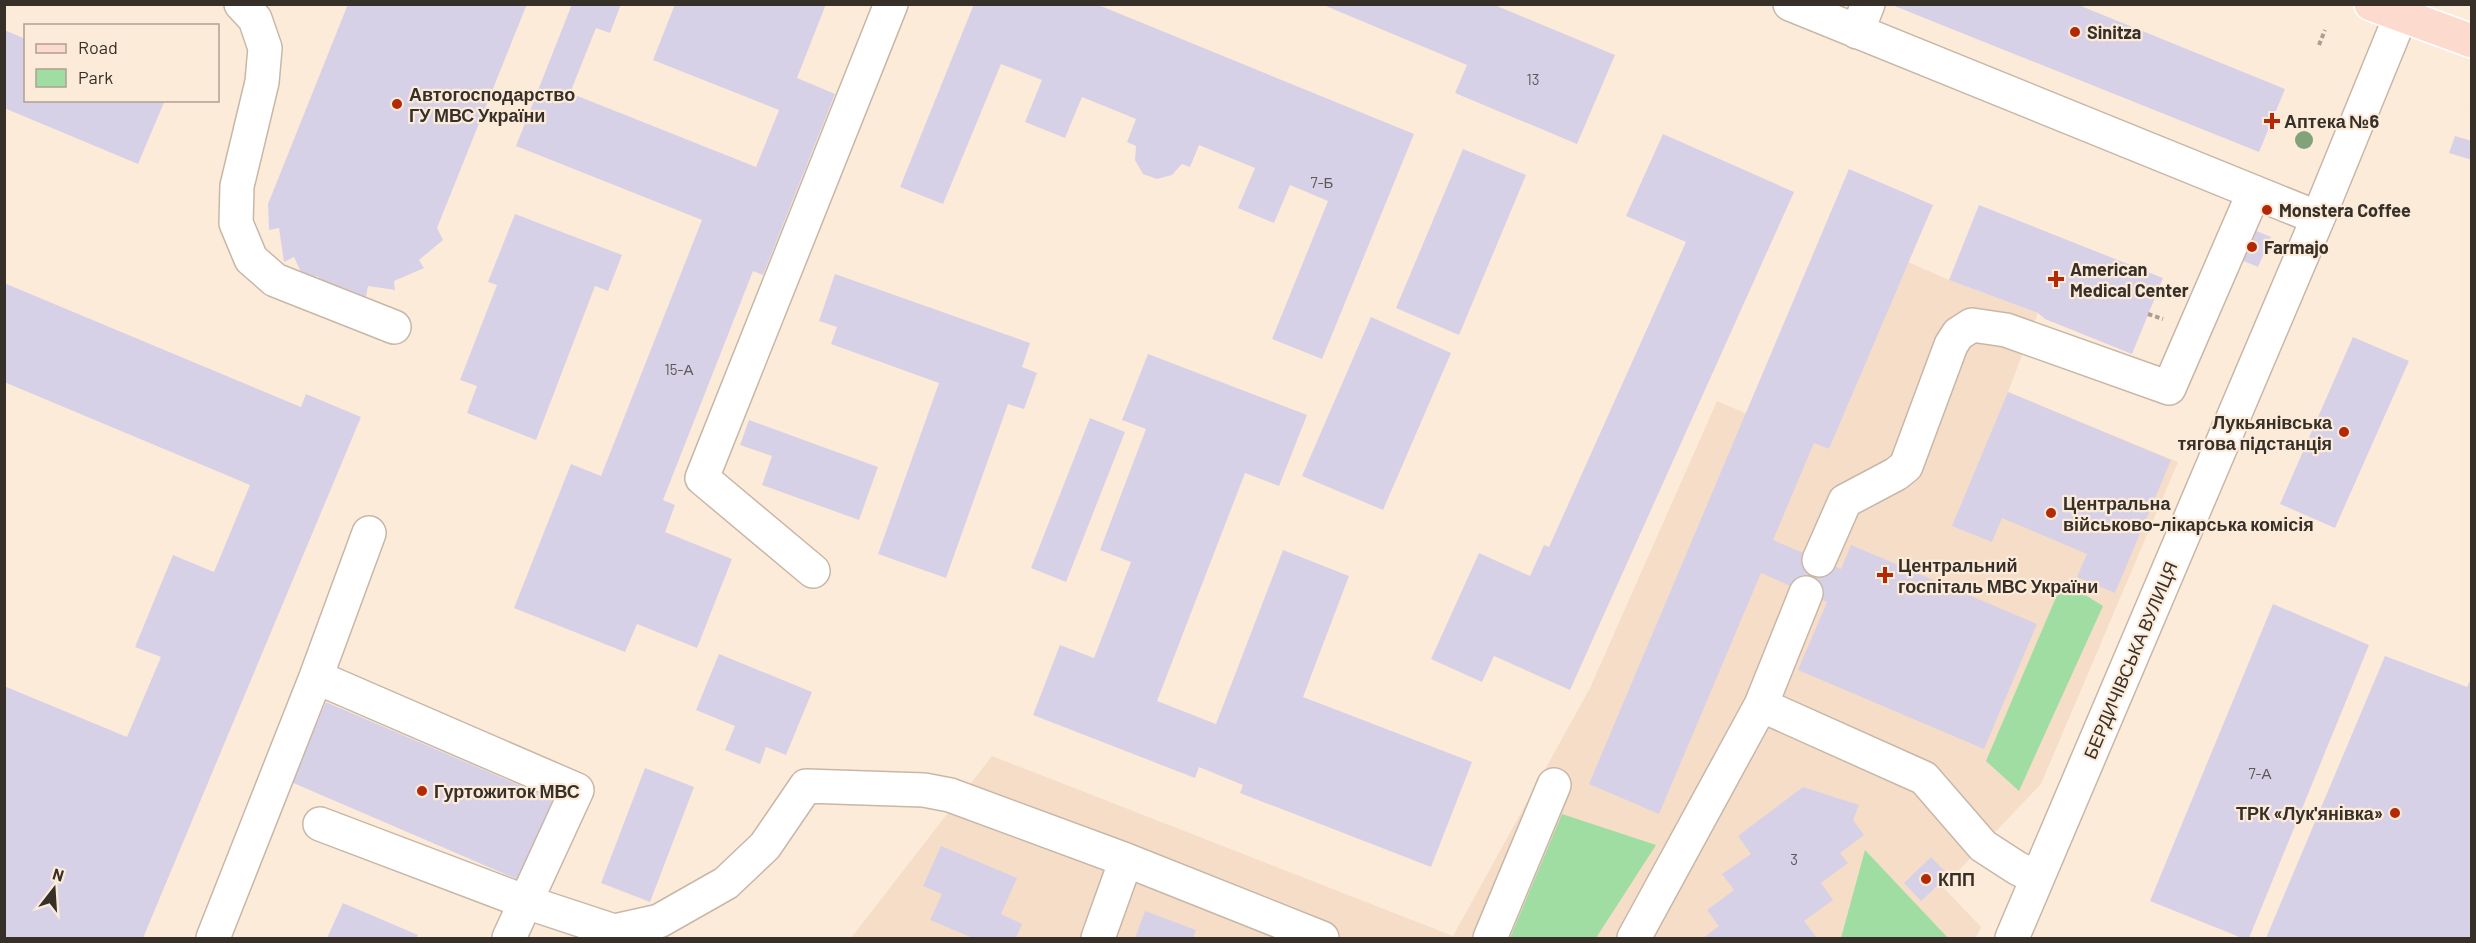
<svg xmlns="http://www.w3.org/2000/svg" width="2476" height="943" viewBox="0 0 2476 943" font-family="Barlow,sans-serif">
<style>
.built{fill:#f5ddc8}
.green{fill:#a0dda3}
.building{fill:#d7d1e7}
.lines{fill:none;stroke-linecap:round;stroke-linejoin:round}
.minor-casing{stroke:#c8b7a7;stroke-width:36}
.major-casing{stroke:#fff;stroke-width:36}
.path{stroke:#ac9e91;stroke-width:4;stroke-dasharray:4.5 3;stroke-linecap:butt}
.minor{stroke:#fff;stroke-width:33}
.major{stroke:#fddace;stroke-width:33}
.tree{fill:#82a279}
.poi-dot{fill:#b42905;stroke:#fdebda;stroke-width:2}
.labels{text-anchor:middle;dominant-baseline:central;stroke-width:4.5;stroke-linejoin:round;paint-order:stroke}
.number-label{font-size:15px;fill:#5f5858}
.poi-label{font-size:18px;font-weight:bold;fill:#373029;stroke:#fdebda;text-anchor:start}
.street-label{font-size:18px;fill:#373029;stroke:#fdebda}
</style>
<rect width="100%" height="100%" fill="#fdebda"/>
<path class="built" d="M1908,262L1949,280L2038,313L2008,392L2178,462L2041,784L1943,887L1981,927L1976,938H851L992,756L1453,936L1590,688L1717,401L1829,449Z"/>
<path class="green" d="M2063,581L2103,606L2019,791L1986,761Z
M1562,814L1656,845L1596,938H1510Z
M1865,850L1948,938H1841Z"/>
<path class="building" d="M348,4H527L437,228L443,240L419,260L424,268L394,281L395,290L368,286L366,297L342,287L336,296L317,276L306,283L294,257L284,262L279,228L269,230L268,204Z
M572,4H621L610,33L596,28L570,93L756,167L779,110L653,60L675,4H826L797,78L835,94L763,275L753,271L663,500L675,505L665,532L732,559L697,648L637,624L625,652L514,608L571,464L601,476L702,220L516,146Z
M974,4H1096L1414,134L1322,359L1272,339L1328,201L1290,185L1274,223L1238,208L1255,168L1199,145L1190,167L1182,164L1172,175L1157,179L1143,174L1135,160L1136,146L1127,142L1136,119L1082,97L1065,138L1025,122L1042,80L1001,64L943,204L900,187Z
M1321,4H1492L1615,55L1577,144L1455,93L1467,65Z
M2076,4L2285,89L2259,152L1892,5Z
M4,30L26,39V100H165L138,164L4,108Z
M1663,134L1794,192L1570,690L1494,656L1482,682L1431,659L1479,553L1530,576L1544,545L1549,547L1686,242L1626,216Z
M2455,136L2472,141V160L2449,153Z
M1463,149L1526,175L1459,335L1396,308Z
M1849,169L1933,205L1829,449L1814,443L1773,540L1841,569L1851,545L2037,624L1984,749L1798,670L1827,602L1761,573L1659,814L1589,784Z
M1979,205L2163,278L2132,354L2045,319L2038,313L1949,280Z
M515,214L622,255L608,291L595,286L536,440L467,413L477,386L460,380L497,285L488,282Z
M2247,227L2271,237L2258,267L2234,257Z
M835,274L1030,343L1022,367L1037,373L1024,409L1008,404L946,578L878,554L939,383L831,344L837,327L819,321Z
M4,283L301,407L306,394L361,417L143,938H4V686L127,737L161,657L135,647L173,555L214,572L250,485L4,382Z
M1371,317L1451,353L1383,510L1302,476Z
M2353,337L2409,361L2335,528L2280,504Z
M1148,354L1307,415L1279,486L1245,473L1157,701L1216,724L1283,550L1349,576L1303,697L1472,762L1431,867L1240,793L1243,785L1199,767L1195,778L1033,715L1060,645L1094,658L1131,562L1100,550L1146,429L1122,420Z
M2008,392L2171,460L2115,593L2077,577L2087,554L2002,518L1992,542L1952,526Z
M1090,418L1125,432L1066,582L1031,568Z
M749,420L878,467L859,520L762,485L772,456L740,445Z
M2273,604L2369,645L2249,938H2242L2150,901Z
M719,654L812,692L786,755L766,747L760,764L725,750L735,726L696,710Z
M2385,656L2467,687L2472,677V938H2266Z
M326,702L554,800L519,880L291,782Z
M645,768L694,787L650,902L601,883Z
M1803,787L1859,805L1853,820L1864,835L1840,853L1848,863L1821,883L1833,900L1804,921L1817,938H1703L1719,926L1707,910L1734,890L1722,874L1751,854L1738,836Z
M941,846L1017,878L1001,914L1022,924L1016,938H973L930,920L942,894L923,886Z
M1931,857L1949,875L1921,901L1904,883Z
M343,903L418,935L416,938H327Z
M1145,911L1196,930L1193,938H1135Z"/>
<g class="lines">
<g class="minor-casing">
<path id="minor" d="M241,4L255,19L265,48L262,82L237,186L236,223L251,259L275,280L394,327
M1790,4L2318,218
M1857,32L1868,4
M1819,560L1845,501L1896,474L1906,466L1951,345L1958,334L1972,325L2006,330L2169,388L2254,192
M813,571L702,478L891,4
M316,677L577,790L509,938
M1761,705L1924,778L1983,846L2017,868L2037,878
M320,824L526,902L614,931L659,921L726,883L765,846L806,786L924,790L950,795L1126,860L1322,938
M213,938L316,677L369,533
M1098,938L1126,860
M1490,938L1554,785
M1634,938L1761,705L1806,593
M2012,938L2318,218L2401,15"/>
</g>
<g class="major-casing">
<path id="major" d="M2371,4L2472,41"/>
</g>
<path class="path" d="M2319,45L2325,30
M2471,109L2472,108
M2148,314L2163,319"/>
<use href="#minor" class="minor"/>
<use href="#major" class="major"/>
</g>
<circle class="tree" cx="2304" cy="140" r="9"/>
<g class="poi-dot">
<circle cx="2075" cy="32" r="6"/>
<circle cx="397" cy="104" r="6"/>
<path d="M2269 112h6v6h6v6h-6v6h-6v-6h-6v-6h6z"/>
<circle cx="2267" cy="210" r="6"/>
<circle cx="2252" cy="247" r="6"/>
<path d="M2053 270h6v6h6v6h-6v6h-6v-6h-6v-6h6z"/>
<circle cx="2344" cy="432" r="6"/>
<circle cx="2051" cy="513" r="6"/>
<path d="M1882 566h6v6h6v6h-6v6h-6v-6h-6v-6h6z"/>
<circle cx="422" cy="791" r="6"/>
<circle cx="2395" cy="813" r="6"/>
<circle cx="1926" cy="879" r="6"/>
</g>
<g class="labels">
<g class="number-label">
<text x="1533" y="79">13</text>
<text x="1322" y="182">7-Б</text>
<text x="679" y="369">15-А</text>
<text x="2260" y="773">7-А</text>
<text x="1794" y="859">3</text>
</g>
<g class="poi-label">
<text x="2087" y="32">Sinitza</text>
<text x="409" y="94">Автогосподарство<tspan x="409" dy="21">ГУ МВС України</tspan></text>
<text x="2284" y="121">Аптека №6</text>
<text x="2279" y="210">Monstera Coffee</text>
<text x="2264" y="247">Farmajo</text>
<text x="2070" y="269">American<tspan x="2070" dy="21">Medical Center</tspan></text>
<text x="2332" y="422" text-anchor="end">Лукьянiвська<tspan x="2332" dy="21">тягова пiдстанцiя</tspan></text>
<text x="2063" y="503">Центральна<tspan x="2063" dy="21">військово-лікарська комісія</tspan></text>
<text x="1898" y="565">Центральний<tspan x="1898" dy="21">госпіталь МВС України</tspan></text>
<text x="434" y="791">Гуртожиток МВС</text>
<text x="2383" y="813" text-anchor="end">ТРК «Лук'янівка»</text>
<text x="1938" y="879">КПП</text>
</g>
<g class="street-label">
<text transform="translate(2130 660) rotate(-67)">БЕРДИЧІВСЬКА ВУЛИЦЯ</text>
</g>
</g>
<rect width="2476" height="943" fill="none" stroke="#373029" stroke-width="12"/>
<rect x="24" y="24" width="195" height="78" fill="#fdebda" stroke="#aea093" stroke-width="1.5"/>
<rect x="36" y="44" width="30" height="9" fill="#fddace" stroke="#aea093" stroke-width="1.5"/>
<text x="78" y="54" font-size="18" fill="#373029">Road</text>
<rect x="36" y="69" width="30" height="18" fill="#a0dda3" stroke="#aea093" stroke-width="1.5"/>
<text x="78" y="84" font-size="18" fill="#373029">Park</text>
<g transform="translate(54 889) rotate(17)" stroke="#fdebda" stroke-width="4.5" paint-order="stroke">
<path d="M0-4.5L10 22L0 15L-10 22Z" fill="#373029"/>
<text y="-9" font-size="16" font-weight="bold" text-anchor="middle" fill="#373029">N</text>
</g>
</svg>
